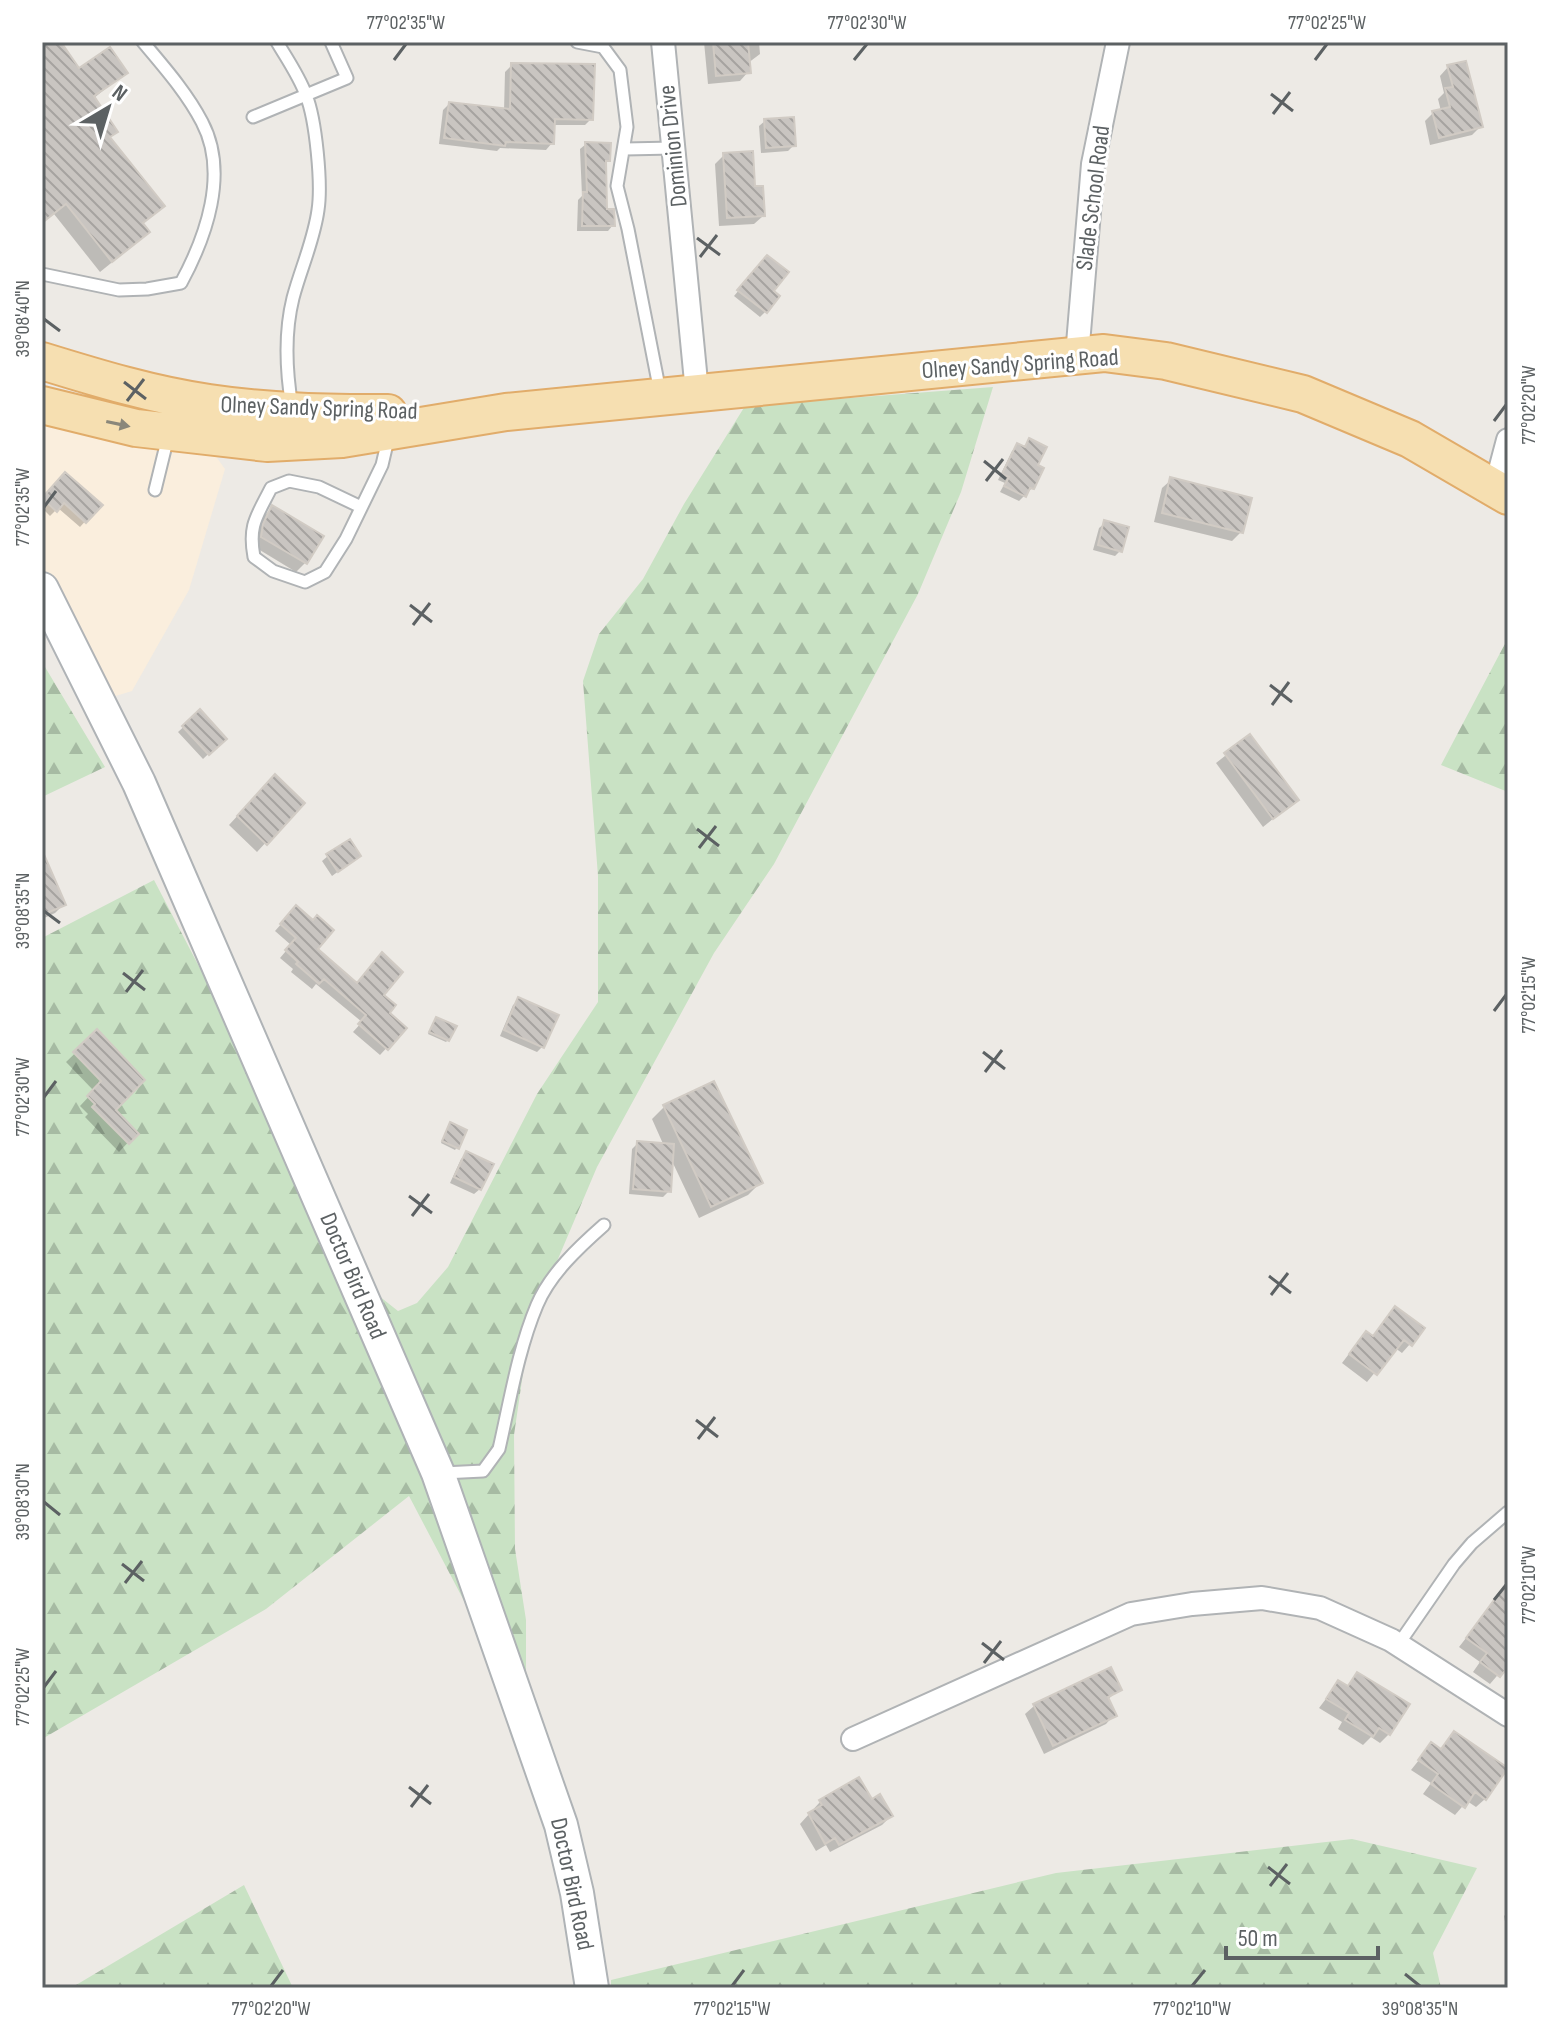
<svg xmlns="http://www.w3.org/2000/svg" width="1550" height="2030" viewBox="0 0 1550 2030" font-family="'Sofia Sans Condensed',sans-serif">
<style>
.commercial{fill:#faeedd}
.forest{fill:url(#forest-firs)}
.shadow{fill:#0003}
.building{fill:url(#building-back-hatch);stroke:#d1cbc4;stroke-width:2}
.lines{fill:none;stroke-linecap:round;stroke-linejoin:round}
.service-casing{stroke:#b0b3b5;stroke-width:15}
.minor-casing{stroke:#b0b3b5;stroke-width:26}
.secondary-casing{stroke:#afb3b6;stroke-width:36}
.primary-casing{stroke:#e1ac6a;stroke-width:40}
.service{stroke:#fff;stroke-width:11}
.minor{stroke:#fff;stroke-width:22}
.secondary{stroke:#fff;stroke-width:32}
.primary{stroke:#f6dfb1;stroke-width:36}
.oneway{fill:#8a877a}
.ticks{fill:none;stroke:#5c6163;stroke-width:3}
.labels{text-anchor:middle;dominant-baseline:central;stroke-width:6;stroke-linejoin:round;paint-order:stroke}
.street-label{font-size:24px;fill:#5c6163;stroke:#fff}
.neatline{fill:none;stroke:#5c6163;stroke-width:3}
.ticks-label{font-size:20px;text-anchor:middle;fill:#5c6163}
</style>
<defs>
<pattern id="forest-firs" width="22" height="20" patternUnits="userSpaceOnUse" patternTransform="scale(2)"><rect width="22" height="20" fill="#c9e2c4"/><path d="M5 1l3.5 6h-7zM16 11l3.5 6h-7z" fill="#a6bba3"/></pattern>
<pattern id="building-back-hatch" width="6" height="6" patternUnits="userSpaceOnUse" patternTransform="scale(2)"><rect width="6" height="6" fill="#c9c5c1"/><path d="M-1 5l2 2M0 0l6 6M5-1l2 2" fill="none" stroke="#a6a3a0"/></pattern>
</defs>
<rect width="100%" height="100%" fill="#edeae5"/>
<path class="commercial" d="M42,405L202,437L225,469L189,590L132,691L99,701L42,589Z"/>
<path class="forest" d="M993,387L961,492L918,594L774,864L714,953L597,1167L530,1325L514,1435L515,1549L526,1620V1719L409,1496L266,1609L42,1739V938L154,880L322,1203L350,1273L398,1311L417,1303L448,1267L537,1094L598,1002V876L583,681L599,634L643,579L684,504L745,406Z
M1508,638V792L1441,765Z
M42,662L105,767L42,797Z
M1352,1839L1477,1868L1433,1953L1441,1988H611V1980L1056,1873Z
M244,1885L293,1988H71Z"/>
<path class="shadow" d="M42,42H59L78,71L125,73L94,98L116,132L108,139L141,224L136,243L100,272L54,214L42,223Z
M704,42H759L760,54L748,63V72L740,81L708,84Z
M512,65L591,119L585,125H553L552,143L546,150L500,148L497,151L439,144L443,110L449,104L504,111L505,72Z
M1448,67L1481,126L1472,135L1430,145L1425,121L1433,113L1441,111L1438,99L1444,93L1440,76Z
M765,121L794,145L788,151L761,153L759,126Z
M586,144L608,160L604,165L605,211L613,225L608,231H577L578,200L582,196L580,149Z
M724,155L753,188L763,216L754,224L719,226L715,164Z
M762,263L771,292L765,312L760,317L734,296Z
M1029,441L1036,466L1032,488L1019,501L1000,492L1005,483L998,480L1012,451L1017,446L1023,448Z
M65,474L100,505L80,527L58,508L50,516L42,508V500Z
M1171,480L1241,532L1232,541L1154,522L1162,488Z
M272,508L321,537L305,563L296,572L253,546L255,534L264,516Z
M1105,523L1120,551L1115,556L1093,550L1099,528Z
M200,712L224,739L203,759L178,732Z
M1249,737L1296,800L1263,827L1216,763Z
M266,785L302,803L257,852L229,825Z
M328,856H359L332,876L322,861Z
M42,877L64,904L55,913L42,919Z
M290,914L315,949L356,985L382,995L387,1013L405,1028L380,1055L353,1032L362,1022L316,984L312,989L291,972L293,969L280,958L291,945L275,931Z
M519,1000L542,1047L537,1052L500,1036L513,1005Z
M434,1021L448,1040L446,1042L428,1034Z
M97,1032L113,1110L136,1134L119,1152L85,1117L88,1114L80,1106L94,1091L66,1062Z
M713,1084L760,1183L748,1195L699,1218L671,1159L669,1191L663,1197L629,1194L632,1149L638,1143L664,1146L652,1119L664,1107Z
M448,1127L457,1147L455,1150L441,1143Z
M467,1153L480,1189L474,1194L450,1183L461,1159Z
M1395,1309L1410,1344L1402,1353L1395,1348L1367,1382L1342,1363L1358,1342L1366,1333L1372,1337Z
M1502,1592L1508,1596V1663L1490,1684L1473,1672L1480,1662L1459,1647Z
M1110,1669L1119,1690L1107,1700L1114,1715L1106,1724L1044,1754L1025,1714L1034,1706Z
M1357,1674L1407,1705L1389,1734L1380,1743L1371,1737L1363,1745L1338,1729L1342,1722L1319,1708L1338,1683L1346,1687Z
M1454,1733L1485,1799L1476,1807L1467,1801L1455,1815L1423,1794L1431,1783L1411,1770L1431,1745L1440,1750Z
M859,1780L871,1801L891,1816L882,1825L830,1852L826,1845L816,1851L800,1824L820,1802Z
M1508,1912V1938L1504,1916Z"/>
<path class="building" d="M42,42H61L79,68L110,47L128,73L94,96L118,132L110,137L165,206L143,223L150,232L112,262L66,204L42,223Z
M713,42H748L751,73L716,76Z
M1466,61L1483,127L1439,138L1432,111L1450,107L1445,88L1453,87L1447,65Z
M511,63L595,64L593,120L555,119L554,144L506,142L505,146L444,138L449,102L510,109Z
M794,117L796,146L766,148L764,119Z
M585,142L611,143L610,161H606L607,209H614L615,226H582L583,192H587Z
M753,151L755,186H763L765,216L727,218L723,153Z
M767,255L789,272L774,291L780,296L767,313L737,290Z
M1029,438L1047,447L1038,465L1044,468L1034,489L1030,488L1026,497L1004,486L1009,477L1002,474L1017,443L1025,447Z
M65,472L103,505L86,523L64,503L57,512L42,498Z
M1170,477L1252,498L1243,533L1162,513Z
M272,505L324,536L307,564L261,537L263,524Z
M1104,520L1129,527L1122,552L1098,545Z
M200,709L227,739L209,755L182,726Z
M1250,734L1299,800L1273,819L1224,753Z
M275,774L305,803L267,845L237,816Z
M350,839L361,856L338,872L326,854Z
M42,850L66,905L42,915Z
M296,905L313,920L317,915L334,930L318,949L357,983L382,952L403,972L384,995L396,1005L390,1013L407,1028L388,1050L358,1024L366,1015L324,979L319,984L296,964L298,962L285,950L296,938L280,924Z
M518,997L559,1015L544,1048L504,1030Z
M436,1017L457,1026L449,1041L429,1032Z
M97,1029L145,1080L116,1110L139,1134L129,1144L92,1107L95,1104L87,1096L101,1081L73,1052Z
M714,1081L763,1183L711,1207L663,1105Z
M450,1122L467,1130L459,1149L442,1141Z
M637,1141L674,1144L671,1192L633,1189Z
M466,1151L494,1164L481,1190L454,1177Z
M1395,1306L1425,1328L1412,1346L1404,1340L1377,1375L1349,1354L1366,1331L1373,1336Z
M1508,1581V1667L1500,1677L1480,1662L1487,1653L1466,1638Z
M1111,1667L1122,1690L1108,1697L1117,1716L1053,1746L1033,1704Z
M1357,1672L1410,1704L1390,1735L1379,1728L1373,1737L1345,1720L1349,1713L1326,1699L1338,1680L1348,1686Z
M1454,1731L1508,1768L1486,1800L1475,1792L1465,1808L1431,1784L1438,1774L1418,1760L1431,1742L1441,1749Z
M859,1777L872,1799L880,1794L893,1816L839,1845L835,1838L825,1844L808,1813L822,1805L819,1800Z"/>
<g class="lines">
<g class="service-casing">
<path id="service" d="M277,42C287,59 299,76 306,95C316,120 322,184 318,210C314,240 301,268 293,298C284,334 286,371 292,407
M577,42L603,47L620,70L627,127L617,186L628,229L660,392
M253,117L347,78L331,42
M625,149L673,148
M42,274L119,290L147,289L181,283C206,237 229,173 202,122C187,93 164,67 143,42
M155,490L168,437
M361,507L319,487L289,481L271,488C257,516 248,525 254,557L273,571L305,582L325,572L346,539L382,465L389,435
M443,1473L483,1471L499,1449C510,1401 518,1350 537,1305C550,1274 579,1247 604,1225
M1398,1645L1454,1564L1472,1543L1508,1512"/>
</g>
<g class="minor-casing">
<path id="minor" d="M663,42L697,392
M1077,356L1093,164L1118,42
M1495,489L1508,440
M853,1739L1131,1614L1192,1604L1262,1598L1320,1608L1391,1640L1508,1715"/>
</g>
<g class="secondary-casing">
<path id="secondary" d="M42,589L139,783L438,1473L561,1825L577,1893L592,1988"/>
</g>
<g class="primary-casing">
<path id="primary" d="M42,361C97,378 153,395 209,403C269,412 328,413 388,413
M42,405L136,428L267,443L342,439L506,412L1104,353L1166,361L1303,394L1410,439L1508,496"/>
</g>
<use href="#service" class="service"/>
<use href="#minor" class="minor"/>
<use href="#secondary" class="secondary"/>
<use href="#primary" class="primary"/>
</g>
<defs><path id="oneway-solid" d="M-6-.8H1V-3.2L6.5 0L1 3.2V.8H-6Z" transform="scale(2)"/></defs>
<use class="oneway" href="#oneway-solid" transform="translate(118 424) rotate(12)"/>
<path class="ticks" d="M394,60L406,44M854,60L867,44M1315,60L1327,44M1271,94L1293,111M1273,114L1290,92M697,238L720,255M700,257L717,235M44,319L60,331M124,382L146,399M127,401L144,379M1494,421L1506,405M984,461L1006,479M986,481L1003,459M44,507L56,491M410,605L432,622M413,625L430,603M1270,685L1292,702M1272,705L1289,682M697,829L719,846M699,848L716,826M44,911L60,923M123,973L145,990M126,992L143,970M1494,1011L1506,995M983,1052L1005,1069M985,1072L1002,1050M44,1097L56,1081M409,1196L432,1213M412,1216L429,1194M1269,1276L1291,1293M1271,1295L1288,1273M696,1420L718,1437M698,1439L715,1417M44,1502L60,1515M122,1564L144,1581M125,1583L142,1561M1494,1600L1506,1585M982,1643L1004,1660M984,1663L1001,1641M44,1687L56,1671M409,1787L431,1804M411,1807L428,1785M1268,1867L1290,1884M1270,1886L1287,1864M1405,1974L1420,1986M271,1986L283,1970M732,1986L744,1970M1192,1986L1205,1970"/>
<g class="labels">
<g class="street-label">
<text transform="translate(673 146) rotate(-96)">Dominion Drive</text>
<text transform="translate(1093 198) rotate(-83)">Slade School Road</text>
<text transform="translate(1020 364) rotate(-4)">Olney Sandy Spring Road</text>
<text transform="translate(319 408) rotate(2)">Olney Sandy Spring Road</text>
<text transform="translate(353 1276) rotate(67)">Doctor Bird Road</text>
<text transform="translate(572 1884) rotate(78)">Doctor Bird Road</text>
</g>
</g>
<rect width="1550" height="2030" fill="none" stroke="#ffffff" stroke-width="88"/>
<g transform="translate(108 108) rotate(38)" stroke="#ffffff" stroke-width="6" paint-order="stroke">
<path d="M0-6L14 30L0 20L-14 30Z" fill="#5c6163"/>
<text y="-12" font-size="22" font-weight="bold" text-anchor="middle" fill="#5c6163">N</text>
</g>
<path d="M1226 1946v12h152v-12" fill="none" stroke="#5c6163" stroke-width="4"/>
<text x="1238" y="1946" font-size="24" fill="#5c6163" stroke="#ffffff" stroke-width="6" paint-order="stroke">50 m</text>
<rect x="44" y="44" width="1462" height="1942" class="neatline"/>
<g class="ticks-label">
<text x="406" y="29">77°02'35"W</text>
<text x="867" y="29">77°02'30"W</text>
<text x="1327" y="29">77°02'25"W</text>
<text transform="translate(22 319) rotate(-90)" y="7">39°08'40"N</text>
<text transform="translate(1528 405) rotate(-90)" y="7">77°02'20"W</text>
<text transform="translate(22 507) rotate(-90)" y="7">77°02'35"W</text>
<text transform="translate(22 911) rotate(-90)" y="7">39°08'35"N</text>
<text transform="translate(1528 995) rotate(-90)" y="7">77°02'15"W</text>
<text transform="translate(22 1097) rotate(-90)" y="7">77°02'30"W</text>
<text transform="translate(22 1502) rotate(-90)" y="7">39°08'30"N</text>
<text transform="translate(1528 1585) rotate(-90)" y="7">77°02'10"W</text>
<text transform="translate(22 1687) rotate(-90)" y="7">77°02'25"W</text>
<text x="271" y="2015">77°02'20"W</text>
<text x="732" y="2015">77°02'15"W</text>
<text x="1192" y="2015">77°02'10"W</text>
<text x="1420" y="2015">39°08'35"N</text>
</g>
</svg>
